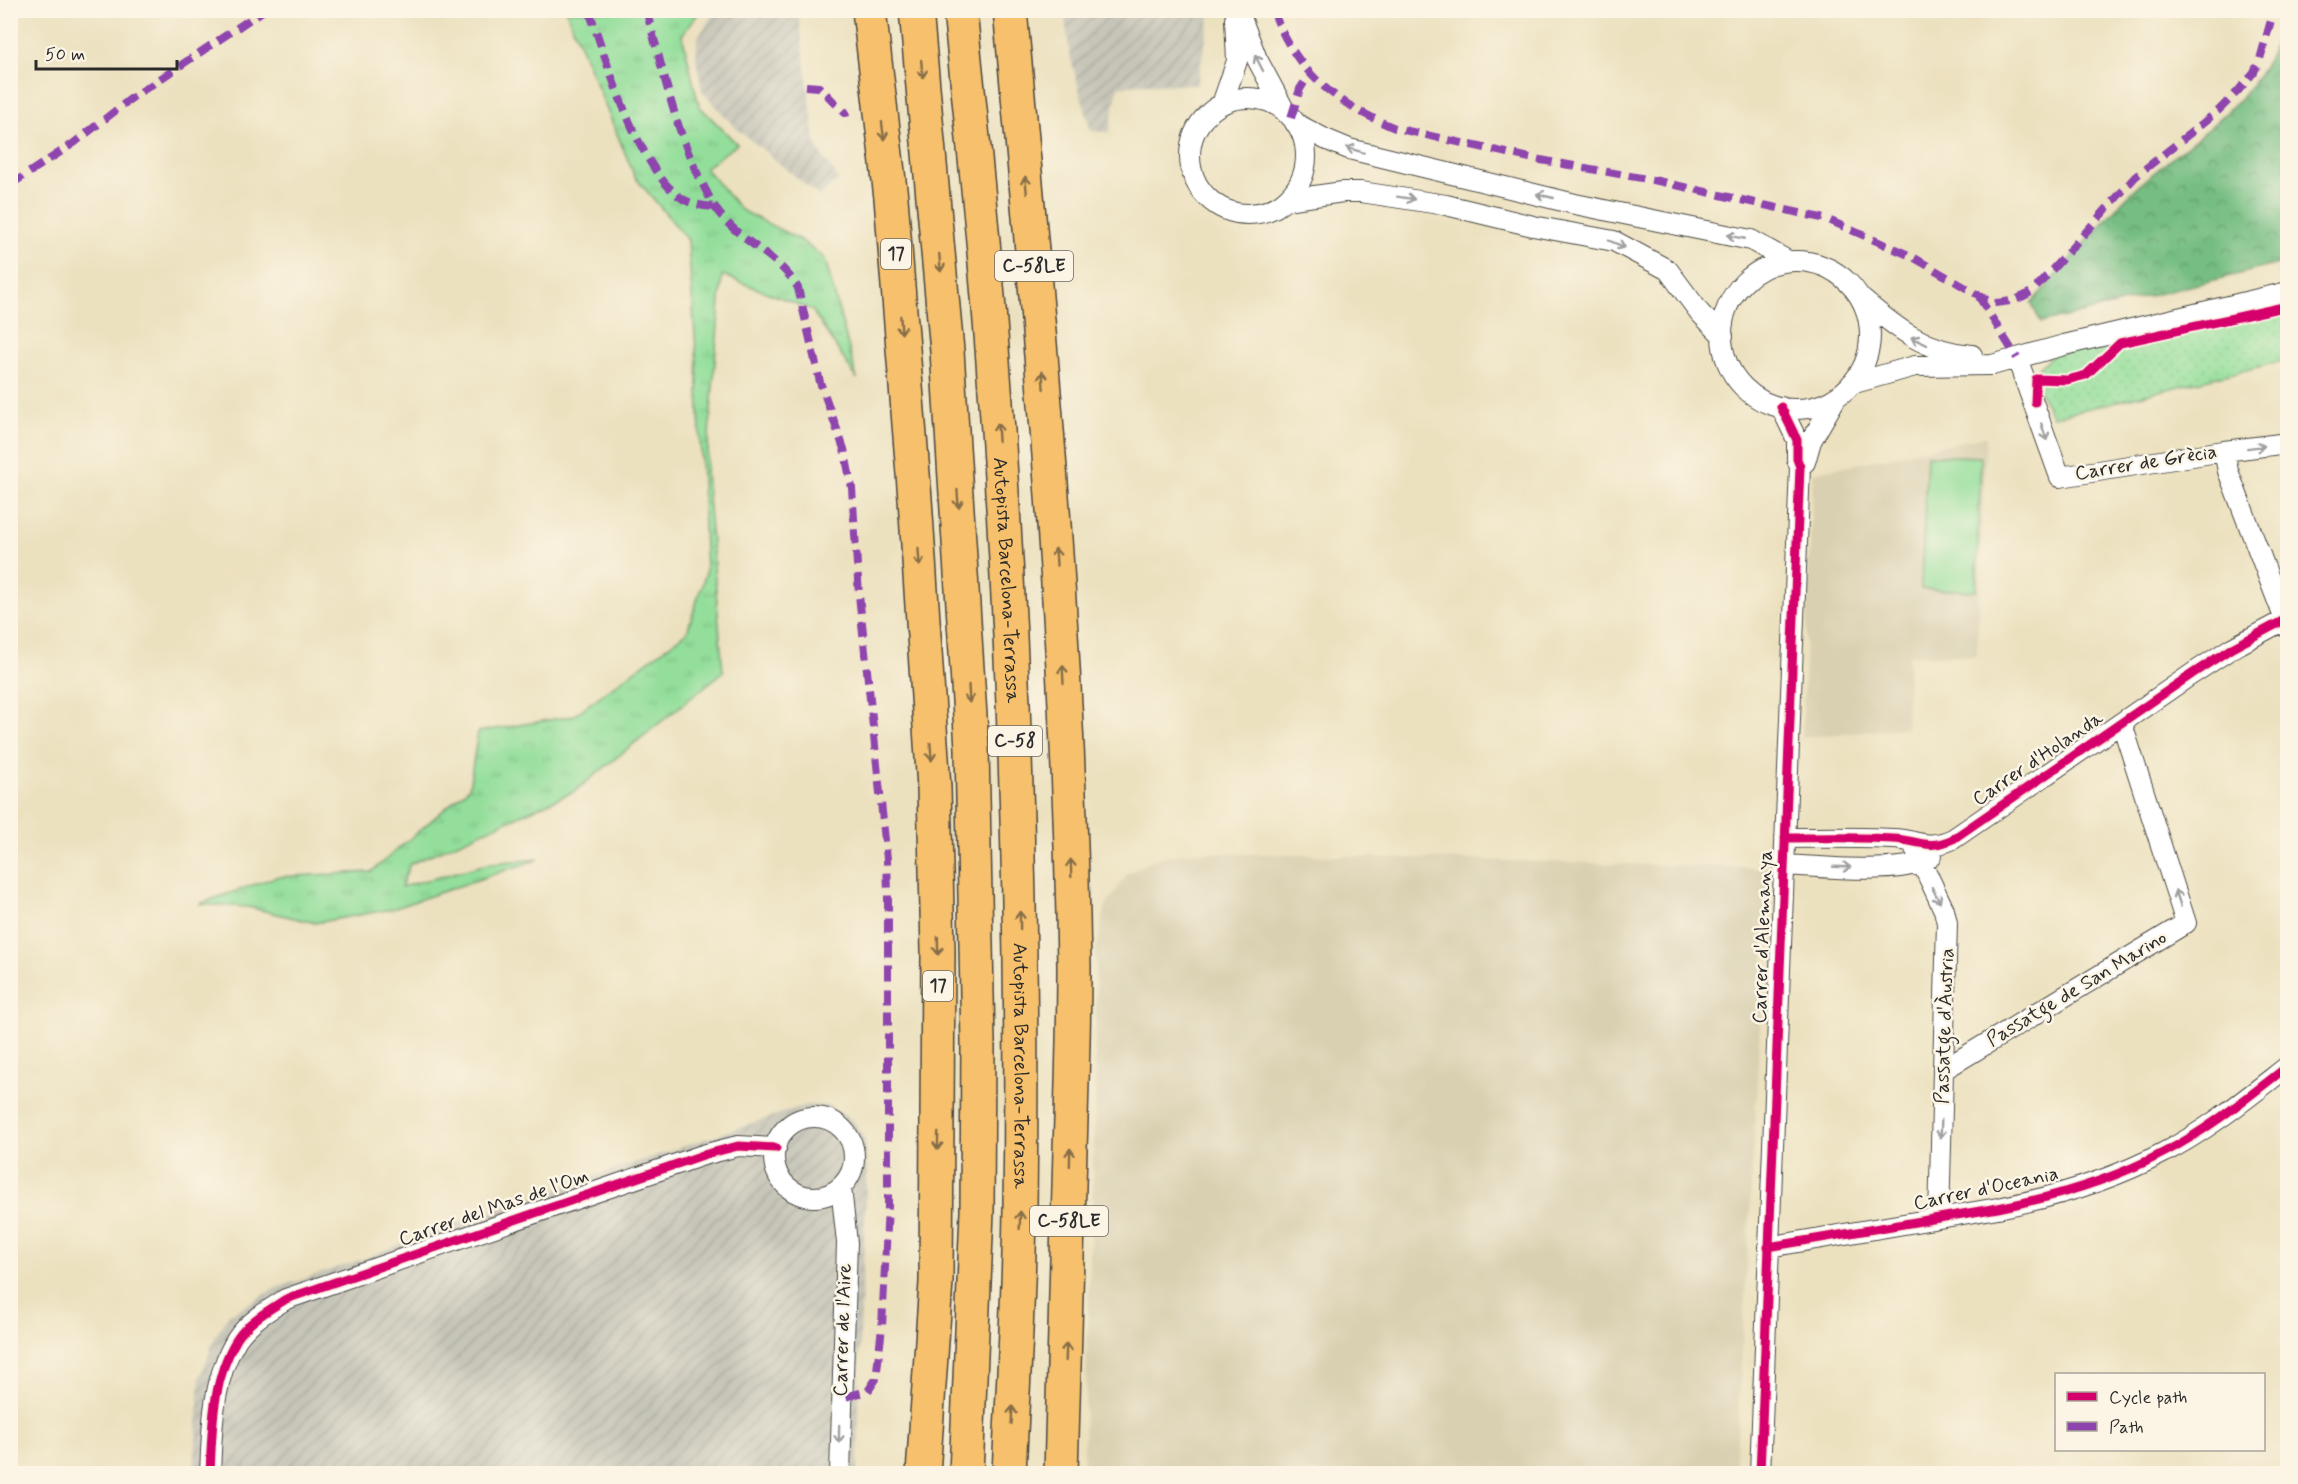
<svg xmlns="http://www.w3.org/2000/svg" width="2298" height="1484" viewBox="0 0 2298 1484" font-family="Mynerve,sans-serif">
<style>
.built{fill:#d9d0b1}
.industrial{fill:url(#industrial-furrows)}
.grass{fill:url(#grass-tufts);stroke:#5e8462;stroke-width:1.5}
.forest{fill:url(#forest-crowns);stroke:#507456;stroke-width:1.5}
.garden{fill:url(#garden-dots);stroke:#5e8462;stroke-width:1.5}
.pitch{fill:#92de9a;stroke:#5e8462;stroke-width:1.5}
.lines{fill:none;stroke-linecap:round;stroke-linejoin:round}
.street-casing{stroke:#484641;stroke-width:22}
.highway-casing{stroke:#484641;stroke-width:36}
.street{stroke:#fff;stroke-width:20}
.highway{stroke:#f7c06c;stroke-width:33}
.quiet{stroke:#8e44ad;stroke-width:8;stroke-dasharray:15 8;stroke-linecap:butt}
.cycleway-casing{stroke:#fcf5e5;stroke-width:13}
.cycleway{stroke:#d6006c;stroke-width:9}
.oneway{stroke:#a0a0a0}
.oneway2{stroke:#876e48}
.labels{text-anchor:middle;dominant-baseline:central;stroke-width:5;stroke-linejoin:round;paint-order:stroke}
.shield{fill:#fcf5e5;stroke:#6a6863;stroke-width:1.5}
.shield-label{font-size:18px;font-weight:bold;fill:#2b2b2b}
.street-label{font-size:20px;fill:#2b2b2b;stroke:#fcf5e5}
</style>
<defs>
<pattern id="industrial-furrows" width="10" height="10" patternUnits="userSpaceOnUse" patternTransform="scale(1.5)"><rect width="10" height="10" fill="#c6c5b8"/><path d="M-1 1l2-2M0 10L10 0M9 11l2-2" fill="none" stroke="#aaa99e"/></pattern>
<pattern id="grass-tufts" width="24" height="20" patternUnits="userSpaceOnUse" patternTransform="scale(1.5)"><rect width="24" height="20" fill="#92de9a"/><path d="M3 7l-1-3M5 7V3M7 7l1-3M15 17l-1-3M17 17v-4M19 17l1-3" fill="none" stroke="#7ebf85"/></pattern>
<pattern id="forest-crowns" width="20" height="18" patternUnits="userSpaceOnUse" patternTransform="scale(1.5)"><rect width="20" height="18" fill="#75bd82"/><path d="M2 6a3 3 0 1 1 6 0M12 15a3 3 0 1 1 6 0" fill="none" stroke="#609a6b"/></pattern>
<pattern id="garden-dots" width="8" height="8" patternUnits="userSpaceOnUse" patternTransform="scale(1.5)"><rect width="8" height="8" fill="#92de9a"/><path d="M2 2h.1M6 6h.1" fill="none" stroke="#7ebf85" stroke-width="1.8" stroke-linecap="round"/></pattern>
</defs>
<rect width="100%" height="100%" fill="#fcf5e5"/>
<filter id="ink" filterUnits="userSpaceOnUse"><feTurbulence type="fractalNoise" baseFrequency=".0167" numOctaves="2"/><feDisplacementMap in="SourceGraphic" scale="12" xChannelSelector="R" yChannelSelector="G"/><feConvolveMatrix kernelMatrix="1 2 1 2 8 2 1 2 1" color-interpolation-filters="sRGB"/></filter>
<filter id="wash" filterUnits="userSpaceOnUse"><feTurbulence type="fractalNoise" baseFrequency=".008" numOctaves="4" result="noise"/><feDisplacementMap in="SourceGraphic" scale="24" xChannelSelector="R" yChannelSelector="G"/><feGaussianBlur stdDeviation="1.35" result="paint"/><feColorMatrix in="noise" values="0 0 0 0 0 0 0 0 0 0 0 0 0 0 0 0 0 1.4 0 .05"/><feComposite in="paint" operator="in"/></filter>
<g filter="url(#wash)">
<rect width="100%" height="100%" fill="#ece1bf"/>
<path class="built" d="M1986,436L1977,656L1909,655L1906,728L1802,737L1813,473Z
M1193,852L1769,868L1735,1473H1083L1095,1103L1096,953L1105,907L1127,874L1157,858Z"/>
<path class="industrial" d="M715,11H798L816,146L839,180L819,196L736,128L702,91L696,60L697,39Z
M1064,11H1211L1197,85L1139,84L1118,87L1109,132L1091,131L1070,56Z
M806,1105L829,1106L842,1114L853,1121L865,1140L867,1168L859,1359L858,1473L194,1474L200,1378L216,1335L229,1315L276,1288L357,1261L439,1229Z"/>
<path class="grass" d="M566,11H700L682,35L699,106L737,144L705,168L741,210L802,241L825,259L857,379L812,310L722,275L706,473L723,672L575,791L410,864L401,887L491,863L539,859L392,909L315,923L248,907L199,904L276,877L371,872L469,788L478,732L573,716L687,632L706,572L697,364L688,240L635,177Z"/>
<path class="forest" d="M2282,11H2288L2287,262L2041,323L2031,303C2063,268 2093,232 2126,198C2175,148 2256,108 2277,38C2280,29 2280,19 2282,11Z"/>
<path class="garden" d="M2287,307V360L2053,417L2037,387L2039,368L2052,355L2108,343L2119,348Z"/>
<path class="pitch" d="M1927,455L1981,457L1976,591L1921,589Z"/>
</g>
<g filter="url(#ink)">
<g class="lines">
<g class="street-casing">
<path id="street" d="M1238,10L1257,59L1286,113
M1190 156a58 58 0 1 1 116 0a58 58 0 1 1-116 0Z
M1222,104L1237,61L1235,19
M1295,123L1325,139L1349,149L1575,204L1751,240L1788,261
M1286,200L1343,192H1361L1446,205L1533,226L1614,241L1668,270L1700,313L1723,336
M1722 335a74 74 0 1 1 148 0a74 74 0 1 1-148 0Z
M1862,299C1896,328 1926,352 1972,355
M2017,358L2060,477L2224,451L2288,443
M1851,384L1915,366L1992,365L2064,345L2288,292
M2224,451L2228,471L2288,628
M1802,465L1805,462L1811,441L1836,398
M1785,838C1821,838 1857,837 1893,839C1919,840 1926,851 1953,839L2192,674L2232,648L2288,618
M1912,842L1944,910L1947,923L1939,1218
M1784,865C1814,866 1912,877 1931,856
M1943,1070L2186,923L2122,724
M774 1157a40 40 0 1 1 80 0a40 40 0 1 1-80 0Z
M1768,1247L1998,1208C2055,1197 2112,1180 2163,1153C2208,1130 2248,1097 2288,1066
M210,1474C212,1429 212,1379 237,1339C249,1321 269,1310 286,1299L703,1155L738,1146L776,1148
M840,1474L847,1243L841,1187
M1760,1474L1800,467L1797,459V440L1781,407"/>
</g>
<g class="highway-casing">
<g id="highway">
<path d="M869,10L891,198L915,499L934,788L938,951L936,1282L923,1474"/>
<path d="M916,10L947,351L972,748L978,1043L977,1212L966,1474"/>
<path id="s1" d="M960,10C971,123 984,235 992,348C1014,634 1024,921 1020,1209C1019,1297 1013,1385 1009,1474"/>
<path d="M1010,10C1040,328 1069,646 1074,966C1074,1027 1072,1088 1070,1150C1068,1258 1065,1366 1061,1474"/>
</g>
</g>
<use href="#street" class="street"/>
<use href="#highway" class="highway"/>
<path class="quiet" d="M589,10C606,60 636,161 676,194C687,204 701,206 715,207
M646,10C663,68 674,127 701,181C708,194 714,209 725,220C748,246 780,257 798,288L820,382L844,449L852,488L859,595L887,859L888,893V1206L882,1327L876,1379L868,1391L841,1398
M1273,10C1296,73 1335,103 1395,128L1530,158L1658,181L1826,219L1911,256L1992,303C2008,303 2021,299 2034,290L2135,177L2218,111L2238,91L2254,72L2260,59L2274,10
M806,86L819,87L845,113L849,112
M1291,118L1300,89L1309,75
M10,185L74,143L133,97L264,10
M1979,297L2017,358"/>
<g class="cycleway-casing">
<path id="cycleway" d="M2035,402L2036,379L2067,380L2086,375L2120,343L2288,306
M1785,838C1821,838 1857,837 1893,839C1919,840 1926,851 1953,839L2192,674L2232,648L2288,618
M1768,1247L1998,1208C2055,1197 2112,1180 2163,1153C2208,1130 2248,1097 2288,1066
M210,1474C212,1429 212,1379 237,1339C249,1321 269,1310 286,1299L703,1155L738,1146L776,1148
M1760,1474L1800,467L1797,459V440L1781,407"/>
</g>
<use href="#cycleway" class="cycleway"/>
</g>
<defs><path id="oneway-shaft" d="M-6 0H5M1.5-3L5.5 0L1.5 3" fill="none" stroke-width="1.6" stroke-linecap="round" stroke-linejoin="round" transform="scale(1.5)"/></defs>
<g class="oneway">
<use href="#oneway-shaft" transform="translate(1259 63) rotate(-117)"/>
<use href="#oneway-shaft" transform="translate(1355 150) rotate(-163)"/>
<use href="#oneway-shaft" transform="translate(1545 196) rotate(-167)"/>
<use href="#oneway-shaft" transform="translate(1406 198) rotate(9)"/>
<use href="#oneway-shaft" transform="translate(1736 237) rotate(-169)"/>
<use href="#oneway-shaft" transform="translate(1617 244) rotate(23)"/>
<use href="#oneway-shaft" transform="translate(1919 341) rotate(-154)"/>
<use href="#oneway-shaft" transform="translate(2044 432) rotate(72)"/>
<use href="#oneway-shaft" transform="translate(2256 447) rotate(-7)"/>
<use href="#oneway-shaft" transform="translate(1842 867) rotate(2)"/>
<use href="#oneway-shaft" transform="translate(1936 895) rotate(62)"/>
<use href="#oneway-shaft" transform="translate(2178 898) rotate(-108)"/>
<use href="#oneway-shaft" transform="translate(1941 1129) rotate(92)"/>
<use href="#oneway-shaft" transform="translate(839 1434) rotate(91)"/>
</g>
<g class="oneway2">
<use href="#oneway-shaft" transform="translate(922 69) rotate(84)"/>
<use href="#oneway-shaft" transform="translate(883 131) rotate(83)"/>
<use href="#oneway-shaft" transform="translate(1026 185) rotate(-95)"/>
<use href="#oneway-shaft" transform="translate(940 263) rotate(85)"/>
<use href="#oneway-shaft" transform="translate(901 325) rotate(86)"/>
<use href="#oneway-shaft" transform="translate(1043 380) rotate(-94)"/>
<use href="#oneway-shaft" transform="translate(998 432) rotate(-94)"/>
<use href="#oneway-shaft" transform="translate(958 499) rotate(86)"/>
<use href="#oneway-shaft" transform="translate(919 557) rotate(86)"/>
<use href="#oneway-shaft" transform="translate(1056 557) rotate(-94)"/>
<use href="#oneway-shaft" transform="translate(1063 674) rotate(-93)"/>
<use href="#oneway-shaft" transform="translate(969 694) rotate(87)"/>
<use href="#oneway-shaft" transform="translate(931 752) rotate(86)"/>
<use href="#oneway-shaft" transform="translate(1071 868) rotate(-92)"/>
<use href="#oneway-shaft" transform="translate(1020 920) rotate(-91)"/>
<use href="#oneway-shaft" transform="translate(938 946) rotate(89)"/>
<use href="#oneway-shaft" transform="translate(938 1141) rotate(91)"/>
<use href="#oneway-shaft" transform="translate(1070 1157) rotate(-89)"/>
<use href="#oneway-shaft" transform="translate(1020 1220) rotate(-88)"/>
<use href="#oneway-shaft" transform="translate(1066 1352) rotate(-88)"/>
<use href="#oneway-shaft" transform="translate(1012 1415) rotate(-87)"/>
</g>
</g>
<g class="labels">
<g class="shield">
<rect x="881" y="239" width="30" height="30" rx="4.5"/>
<rect x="995" y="251" width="78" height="30" rx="4.5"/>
<rect x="988" y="726" width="54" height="30" rx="4.5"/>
<rect x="923" y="971" width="30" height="30" rx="4.5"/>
<rect x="1030" y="1206" width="78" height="30" rx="4.5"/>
</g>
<g class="shield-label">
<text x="896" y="254">17</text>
<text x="1034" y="266">C-58LE</text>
<text x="1015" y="741">C-58</text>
<text x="938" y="986">17</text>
<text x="1069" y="1221">C-58LE</text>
</g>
<g class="street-label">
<text transform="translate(2146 463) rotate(-9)">Carrer de Grècia</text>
<text stroke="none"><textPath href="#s1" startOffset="572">Autopista Barcelona-Terrassa</textPath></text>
<text transform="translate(2038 759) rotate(-34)">Carrer d'Holanda</text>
<text transform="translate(1763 937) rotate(-88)">Carrer d'Alemanya</text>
<text transform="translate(2077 989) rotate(-31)">Passatge de San Marino</text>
<text transform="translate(1945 1026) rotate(-88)">Passatge d'Àustria</text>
<text stroke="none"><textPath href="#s1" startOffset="1058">Autopista Barcelona-Terrassa</textPath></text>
<text transform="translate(1986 1189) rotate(-12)">Carrer d'Oceania</text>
<text transform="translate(494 1208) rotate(-19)">Carrer del Mas de l'Om</text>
<text transform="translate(843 1330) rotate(-88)">Carrer de l'Aire</text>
</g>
</g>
<rect width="2298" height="1484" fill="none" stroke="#fcf5e5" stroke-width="36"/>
<rect x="2055" y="1373" width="210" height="78" fill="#fcf5e5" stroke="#a8a49b" stroke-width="1.5"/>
<rect x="2067" y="1392" width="30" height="9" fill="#d6006c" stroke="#a8a49b" stroke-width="1.5"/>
<text x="2109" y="1403" font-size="18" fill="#2b2b2b">Cycle path</text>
<rect x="2067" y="1422" width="30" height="9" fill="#8e44ad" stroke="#a8a49b" stroke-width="1.5"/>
<text x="2109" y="1433" font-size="18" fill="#2b2b2b">Path</text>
<path d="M36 60v9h141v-9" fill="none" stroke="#2b2b2b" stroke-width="3"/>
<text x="45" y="60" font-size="18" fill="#2b2b2b" stroke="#fcf5e5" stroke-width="4.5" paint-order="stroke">50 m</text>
</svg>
